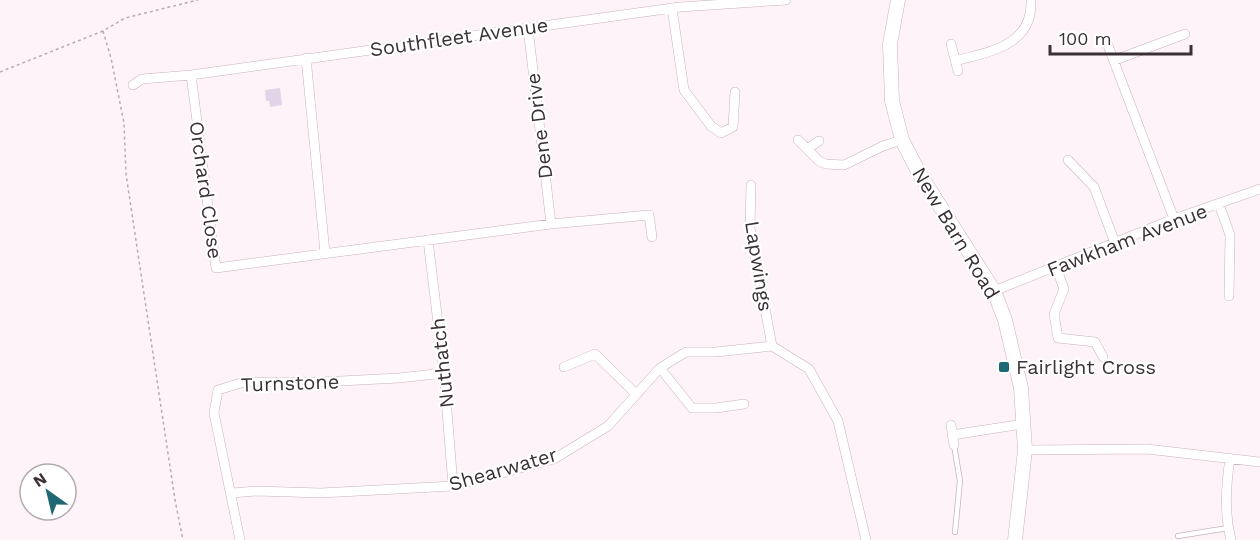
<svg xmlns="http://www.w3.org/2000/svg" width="1260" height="540" viewBox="0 0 1260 540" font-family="'Work Sans',sans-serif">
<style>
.building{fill:#e3d3e8}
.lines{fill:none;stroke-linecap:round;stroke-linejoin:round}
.lane-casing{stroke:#cab1be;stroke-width:6}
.street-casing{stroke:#cab1be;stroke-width:10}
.secondary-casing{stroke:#cab1be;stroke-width:15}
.path{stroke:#b6acb1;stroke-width:1.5;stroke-dasharray:3 3;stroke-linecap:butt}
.lane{stroke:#fff;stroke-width:4.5}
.street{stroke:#fff;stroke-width:9}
.secondary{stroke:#fff;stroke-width:14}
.poi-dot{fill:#1d6872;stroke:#fff;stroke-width:2}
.labels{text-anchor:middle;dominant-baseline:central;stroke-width:4.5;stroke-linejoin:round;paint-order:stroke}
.street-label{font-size:20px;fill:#3a3036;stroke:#fff}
.poi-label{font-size:20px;fill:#3a3036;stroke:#fff;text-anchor:start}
</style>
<rect width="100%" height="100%" fill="#fef3f8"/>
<path class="building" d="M280,88L282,105L270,107L269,101H266L265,90Z"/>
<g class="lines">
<g class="lane-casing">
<path id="lane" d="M954,445L960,481L955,532
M1178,536L1228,528"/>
</g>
<g class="street-casing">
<path id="street" d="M672,8L684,90L711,126L721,133L733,127L735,92
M528,28L551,224
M1107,43L1174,219
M951,44L958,71
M306,58L325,253
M1115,60L1185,34
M956,61C990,51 1033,46 1031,0
M191,75L216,268L551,224L649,215L652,237
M133,85L142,79L191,75L680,7L786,0
M798,140L819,161L826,164L844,165L883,146L902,140
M807,149L819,141
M1068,160L1094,187L1115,243
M751,185L750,228L772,346
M1219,204L1230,235L1229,296
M428,240L444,373L453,486
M1056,267L1064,289L1054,314L1058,338L1095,342L1103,357
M994,291L1174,219L1260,189
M772,346L809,369L838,421L866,540
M564,367L595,354L636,394
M660,368L692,408H716L744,404
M951,425L954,445
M952,435L1023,424
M1025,450L1147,449L1260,462
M1230,458C1226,486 1224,512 1231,540
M232,493L257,491L321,493L453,486L554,459L608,426L660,368L686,352H716L772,346
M240,540L214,413L218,390L244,382H321L399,378L444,373"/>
</g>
<g class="secondary-casing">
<path id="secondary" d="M898,0L890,44L892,101L902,140L919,173L994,291L1005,320L1021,388L1025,450L1015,540"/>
</g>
<path class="path" d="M103,31L111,58L124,123L126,174L175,500L183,540
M0,72L103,31L125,18L198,0"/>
<use href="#lane" class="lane"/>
<use href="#street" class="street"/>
<use href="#secondary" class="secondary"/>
</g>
<rect class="poi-dot" x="998" y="361" width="12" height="12" rx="3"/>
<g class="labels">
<g class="street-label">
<text transform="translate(459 37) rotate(-8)">Southfleet Avenue</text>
<text transform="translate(539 126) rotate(-97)">Dene Drive</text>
<text transform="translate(206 190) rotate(82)">Orchard Close</text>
<text transform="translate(956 233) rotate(59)">New Barn Road</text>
<text transform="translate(1127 240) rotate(-21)">Fawkham Avenue</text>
<text transform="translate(759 266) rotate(81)">Lapwings</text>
<text transform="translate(442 363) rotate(-96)">Nuthatch</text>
<text transform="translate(290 383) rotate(-2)">Turnstone</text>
<text transform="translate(503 469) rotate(-16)">Shearwater</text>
</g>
<g class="poi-label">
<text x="1016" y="367">Fairlight Cross</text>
</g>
</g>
<g transform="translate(48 492) rotate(326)"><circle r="28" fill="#ffffff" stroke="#b0acaf" stroke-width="1.5"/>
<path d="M0-4.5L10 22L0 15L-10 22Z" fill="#1d6872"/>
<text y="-9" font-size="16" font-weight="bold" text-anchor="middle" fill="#3a3036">N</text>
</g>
<path d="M1050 45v9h141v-9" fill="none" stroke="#3a3036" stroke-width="3"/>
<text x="1059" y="45" font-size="18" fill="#3a3036" stroke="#ffffff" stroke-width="4.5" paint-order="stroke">100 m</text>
</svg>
